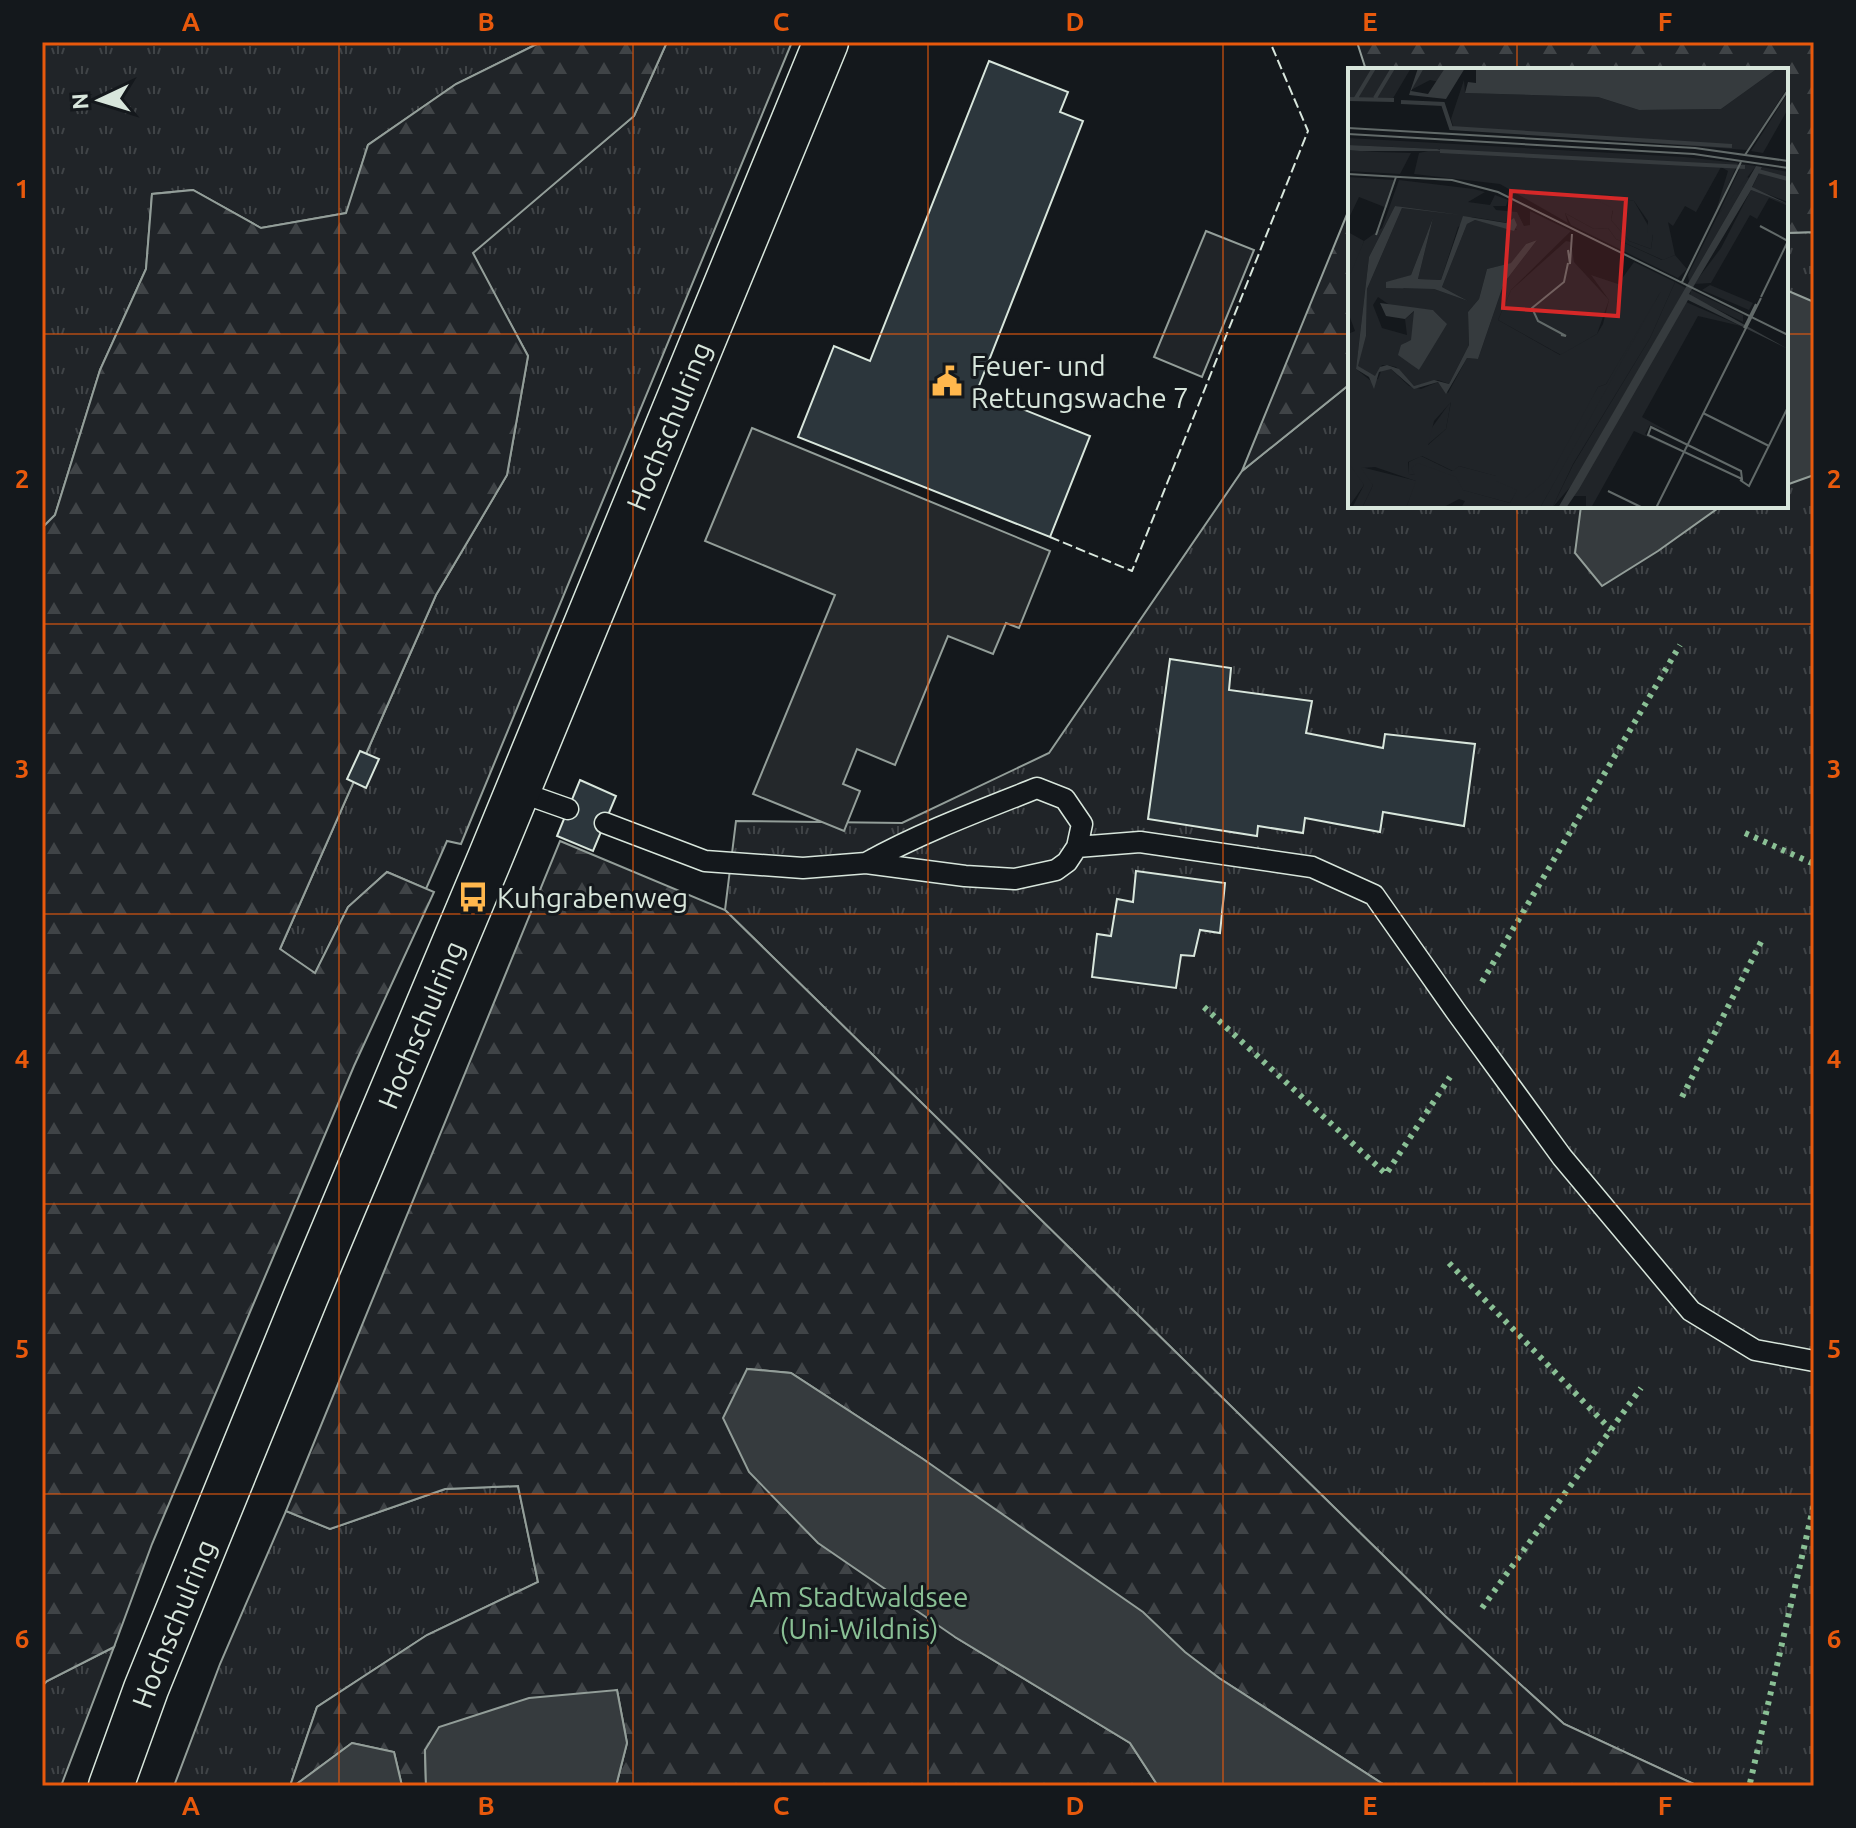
<svg xmlns="http://www.w3.org/2000/svg" width="1856" height="1828" viewBox="0 0 1856 1828" font-family="Ubuntu,sans-serif">
<style>
.grass{fill:url(#grass-tufts);stroke:#939e99;stroke-width:2}
.forest{fill:url(#forest-firs);stroke:#939e99;stroke-width:2}
.pitch{fill:#202428;stroke:#939e99;stroke-width:2}
.parking{fill:#24282b;stroke:#939e99;stroke-width:2}
.water{fill:#363b3e;stroke:#939e99;stroke-width:2}
.building{fill:#2c363c;stroke:#d8e6dc;stroke-width:2}
.lines{fill:none;stroke-linecap:round;stroke-linejoin:round}
.service-casing{stroke:#d8e6dc;stroke-width:23}
.tertiary-casing{stroke:#d8e6dc;stroke-width:47}
.service{stroke:#14181c;stroke-width:20}
.tertiary{stroke:#14181c;stroke-width:44}
.hedge{stroke:#8ac095;stroke-width:6;stroke-dasharray:4 6;stroke-linecap:butt}
.fence{stroke:#d8e6dc;stroke-width:2;stroke-dasharray:10 4;stroke-linecap:butt}
.grid{fill:none;stroke:#e8590c;stroke-width:2;stroke-opacity:0.55}
.labels{text-anchor:middle;dominant-baseline:central;stroke-width:6;stroke-linejoin:round;paint-order:stroke}
.poi-label{font-size:28px;fill:#d8e6dc;stroke:#14181c;text-anchor:start}
.street-label{font-size:28px;fill:#d8e6dc;stroke:#14181c}
.park-label{font-size:28px;fill:#8ac095;stroke:#14181c}
.inset-river{fill:none;stroke:#363b3e;stroke-width:4}
.inset-road{fill:none;stroke:#626a69;stroke-width:2}
.view{fill:#d62828;fill-opacity:0.15;stroke:#d62828;stroke-width:4}
.inset-edge{fill:none;stroke:#d8e6dc;stroke-width:4}
.neatline{fill:none;stroke:#e8590c;stroke-width:3}
.grid-label{font-size:26px;text-anchor:middle;font-weight:bold;fill:#e8590c}
</style>
<defs>
<pattern id="grass-tufts" width="24" height="20" patternUnits="userSpaceOnUse" patternTransform="scale(2)"><rect width="24" height="20" fill="#202428"/><path d="M3 7l-1-3M5 7V3M7 7l1-3M15 17l-1-3M17 17v-4M19 17l1-3" fill="none" stroke="#404447"/></pattern>
<pattern id="forest-firs" width="22" height="20" patternUnits="userSpaceOnUse" patternTransform="scale(2)"><rect width="22" height="20" fill="#202428"/><path d="M5 1l3.5 6h-7zM16 11l3.5 6h-7z" fill="#404447"/></pattern>
</defs>
<rect width="100%" height="100%" fill="#14181c"/>
<path class="grass" d="M42,42H541L456,84L368,145L347,213L261,228L193,190L152,194L146,269L100,370L55,515L42,528Z
M667,42H792L461,844L447,841L426,889L387,872L348,907L315,974L280,949L436,595L507,475L528,356L472,253L634,116Z
M1814,232V1786H1698L1564,1724L1445,1616L725,910L736,821L902,823L1049,753L1242,471L1350,384V506H1786V233Z
M518,1486L538,1582L427,1635L317,1707L290,1786H174L220,1664L286,1511L330,1529L445,1489Z
M114,1647L61,1786H42V1686L47,1681Z"/>
<path class="forest" d="M541,42H667L634,116L473,253L528,356L507,475L436,595L280,949L315,973L348,907L387,872L434,892L354,1066L152,1544L114,1647L47,1681L42,1686V528L55,515L100,370L146,269L152,194L193,190L261,228L346,213L368,145L456,84Z
M1357,42H1814V232L1786,233V70H1366Z
M1350,207V384L1242,471Z
M560,841L725,910L1445,1616L1564,1724L1698,1786H1386L1219,1678L923,1459L791,1373L748,1369L955,1637L1130,1743L1158,1786H616L627,1743L617,1690L425,1750L426,1786H402L394,1752L352,1743L294,1786H290L317,1707L427,1635L538,1582L518,1486L445,1489L330,1529L286,1511Z"/>
<path class="pitch" d="M1206,231L1254,250L1202,377L1154,357Z"/>
<path class="parking" d="M752,428L1050,551L1019,628L1006,623L993,654L948,636L895,765L857,749L843,784L860,791L844,831L753,794L835,595L705,541Z"/>
<path class="water" d="M1786,290L1814,302V475L1786,485Z
M1581,506H1726L1717,509L1658,551L1602,586L1575,553Z
M747,1369L791,1373L923,1459L1143,1612L1185,1652L1219,1678L1386,1786H1158L1130,1743L955,1637L818,1543L749,1472L723,1418Z
M617,1690L627,1743L616,1786H426L425,1750L439,1727L529,1698Z
M352,1743L394,1752L402,1786H294Z"/>
<path class="building" d="M989,61L1068,92L1060,112L1083,121L977,391L1090,436L1050,537L798,437L834,346L870,361Z
M1170,659L1231,668L1229,690L1312,701L1306,733L1383,748L1385,734L1475,744L1464,826L1383,812L1380,832L1305,818L1303,833L1258,826L1257,836L1148,819Z
M360,751L379,759L366,788L347,779Z
M580,780L616,796L593,851L557,836Z
M1136,871L1225,883L1220,933L1200,930L1194,956L1181,955L1176,988L1092,977L1097,934L1111,936L1117,899L1133,902Z"/>
<g class="lines">
<g class="service-casing">
<path id="service" d="M517,791L568,809
M605,823L705,861L803,868L866,863L965,876L1015,879L1056,870L1067,862L1077,847L1082,824L1065,799L1037,788C979,811 920,833 866,863
M1077,847L1140,842L1312,867L1374,895L1457,1013L1562,1157L1691,1311L1755,1350L1814,1361"/>
</g>
<g class="tertiary-casing">
<g id="tertiary">
<path id="s1" d="M111,1786L146,1689L306,1296L490,858L826,42"/>
</g>
</g>
<use href="#service" class="service"/>
<use href="#tertiary" class="tertiary"/>
<path class="hedge" d="M1745,833L1814,864
M1482,982L1680,645
M1204,1007L1386,1174L1450,1077
M1682,1097L1763,938
M1449,1263L1611,1430
M1482,1608L1641,1388
M1750,1783L1814,1504"/>
<path class="fence" d="M1050,537L1132,571L1308,131L1270,42"/>
</g>
<path class="grid" d="M339,42V1786M633,42V1786M928,42V1786M1223,42V1786M1517,42V70M42,334H1350M1786,334H1814M1517,506V1786M42,624H1814M42,914H1814M42,1204H1814M42,1494H1814"/>
<defs>
<g id="civic-bare" transform="scale(2.4)"><path d="M-.6-6.5H3V-4.5H.6V-3L4-1V1h2V6H-6V1h2V-1L-.6-3ZM-1.2 2.5V6h2.4V2.5Z" fill="#ffb74d" stroke="#14181c" stroke-width="2.5" paint-order="stroke"/></g>
<g id="bus-bare" transform="scale(2.4)"><path d="M-5-6H5V4H4V6H2V4H-2V6H-4V4H-5ZM-3.5-4V0h7V-4ZM-3.5 1.2v1.5H-2V1.2ZM2 1.2v1.5H3.5V1.2Z" fill="#ffb74d" stroke="#14181c" stroke-width="2.5" paint-order="stroke"/></g>
</defs>
<g fill-rule="evenodd">
<use href="#civic-bare" x="947" y="381"/>
<use href="#bus-bare" x="473" y="897"/>
</g>
<g class="labels">
<g class="poi-label">
<text x="971" y="365">Feuer- und<tspan x="971" dy="32">Rettungswache 7</tspan></text>
<text x="497" y="897">Kuhgrabenweg</text>
</g>
<g class="street-label">
<text stroke="none"><textPath href="#s1" startOffset="1470">Hochschulring</textPath></text>
<text stroke="none"><textPath href="#s1" startOffset="822">Hochschulring</textPath></text>
<text stroke="none"><textPath href="#s1" startOffset="174">Hochschulring</textPath></text>
</g>
<g class="park-label">
<text x="859" y="1596">Am Stadtwaldsee<tspan x="859" dy="32">(Uni-Wildnis)</tspan></text>
</g>
</g>
<g transform="translate(1348 68)">
<rect width="440" height="440" fill="#14181c"/>
<path d="M0,0H63L44,32L0,29ZM397,108L401,110L341,214L340,207L370,147ZM0,109L46,112L39,140L11,129L0,152ZM403,122L440,136V138L421,130L409,151L402,147L363,215L346,216L373,180ZM256,126L286,133L305,166L303,181L281,173L263,152L265,143L242,129ZM217,145L246,161L260,160L268,171L314,192L327,187L339,201L330,210L223,157ZM0,164L16,173L2,213L0,212ZM218,173L223,174L226,194L261,232L249,266L213,287L150,252L163,222ZM327,214L338,220L223,418L204,440L225,397L302,270ZM362,217L405,235L401,242L354,222ZM311,222L303,247L192,440H177V429L188,420L250,319L258,316ZM338,234L393,258L350,248L294,349L325,366L302,357L297,366L331,383L286,363L243,440H238V428H225ZM103,333L98,361L79,377L80,365ZM73,388L104,403L111,398L149,408L170,422L162,435L114,422L91,404L73,398L67,407L61,406V394ZM3,393L16,417L0,440V394ZM13,399L69,413L58,440H14L25,417L11,404Z" fill="#202428"/>
<path d="M76,0H97L91,14L82,12L63,22ZM430,0H440V19L399,82L106,61L103,51L116,12L117,25L250,29L291,42L373,41ZM440,25V41L415,85L403,83ZM0,70L336,89L390,95L367,146L380,103L373,99L348,144L337,138L325,158L320,154L327,187L315,192L268,171L260,160L246,161L217,145L220,155L152,116L66,106L71,85L89,81L0,77ZM256,126L286,133L300,153L299,164L305,167L303,181L281,173L263,152L265,140L242,129ZM0,82L30,84L63,85L52,106L0,103ZM394,96L408,98L370,147L375,136ZM414,99L440,104V134L404,120ZM51,112L126,121L137,124L120,134L142,137L147,127L160,132L158,138H145L148,142L169,144L176,158L182,157V143L223,163L163,222L150,252L212,287L249,266L255,256L261,232L243,207L270,216L286,194L327,214L302,270L225,396L204,440H192L313,223L258,316L250,319L200,411L177,430V440H113L117,433L111,431L94,440H58L68,413L27,399L13,400L25,417L14,440H4L16,417L0,394V266L7,263L0,244V212L16,173L34,160ZM47,138L54,140L19,221L18,268L10,295V301L27,309L34,297H39L48,299L66,318L90,312L101,316L121,277L120,244L131,231L139,201L164,195L178,176L189,172L156,215L130,291L119,290L100,325L90,314L73,321L61,318L43,301H34L30,311L23,313L8,301L21,189ZM124,149L161,155L169,162L127,152L119,156L94,219L120,233L86,221H56L47,212L63,207L85,150L70,211L93,212L110,159ZM30,229L43,238L85,242L96,253L71,302L55,288L57,275L64,272L67,243L57,251L59,267L34,260L25,237ZM103,334L98,361L80,377L86,353ZM74,388L105,403L111,398L148,408V413L169,422L162,435L115,422L108,409L70,395L63,400L67,407L61,406L60,394ZM343,222L395,247V254L342,228Z" fill="#202428" fill-rule="evenodd"/>
<path d="M70,0H76L63,23L80,26L97,0H117L98,31L61,27ZM128,0H430L373,41L291,42L250,29L117,25L120,14L128,15ZM0,77L89,81L94,83H12L0,82ZM408,98L414,99L404,119L440,136L403,122L341,226L440,281L340,232L231,421L218,440H210ZM47,138L113,147L54,140L19,221L18,268L10,298L27,308L32,299L39,297L51,301L66,318L86,312L101,316L121,277L120,244L131,231L139,201L163,195L178,176L189,172L156,215L130,291L119,290L98,326L90,314L66,321L43,301L31,304L26,321L21,309L8,301L21,189ZM115,148L158,155L166,150L169,157L166,163L127,152L119,156L94,219L120,233L86,221L38,220V214L63,207L85,150L70,211L93,212ZM32,235L85,242L99,256L71,302L50,287L53,277L63,272L66,243L57,251L38,248Z" fill="#363b3e"/>
<path class="inset-river" d="M8,30L26,0M27,30L45,0M0,31L46,32M53,34L95,36L103,60L384,78M92,83L397,99M410,103L440,111"/>
<path class="inset-road" d="M0,60L347,80L440,93M0,66L346,86L440,100M397,87L440,22M0,106L104,112L150,124L440,267M412,158L440,173L413,229M28,167L48,109M220,182L222,196L224,166M334,214L393,94M396,260L408,236M213,267L218,268L190,253L184,240L216,214L220,195M355,345L421,378M303,359L393,403L394,411L300,367ZM392,412L401,418L440,339M260,423L295,440M308,440L413,230"/>
<path class="view" d="M163,123L278,131L270,248L155,240Z"/>
<rect width="440" height="440" class="inset-edge"/>
</g>
<rect width="1856" height="1828" fill="none" stroke="#14181c" stroke-width="88"/>
<g transform="translate(100 100) rotate(266)" stroke="#14181c" stroke-width="6" paint-order="stroke">
<path d="M0-6L14 30L0 20L-14 30Z" fill="#d8e6dc"/>
<text y="-12" font-size="22" font-weight="bold" text-anchor="middle" fill="#d8e6dc">N</text>
</g>
<rect x="44" y="44" width="1768" height="1740" class="neatline"/>
<g class="grid-label">
<text x="191" y="31">A</text>
<text x="486" y="31">B</text>
<text x="781" y="31">C</text>
<text x="1075" y="31">D</text>
<text x="1370" y="31">E</text>
<text x="1665" y="31">F</text>
<text x="22" y="198">1</text>
<text x="1834" y="198">1</text>
<text x="22" y="488">2</text>
<text x="1834" y="488">2</text>
<text x="22" y="778">3</text>
<text x="1834" y="778">3</text>
<text x="22" y="1068">4</text>
<text x="1834" y="1068">4</text>
<text x="22" y="1358">5</text>
<text x="1834" y="1358">5</text>
<text x="22" y="1648">6</text>
<text x="1834" y="1648">6</text>
<text x="191" y="1815">A</text>
<text x="486" y="1815">B</text>
<text x="781" y="1815">C</text>
<text x="1075" y="1815">D</text>
<text x="1370" y="1815">E</text>
<text x="1665" y="1815">F</text>
</g>
</svg>
